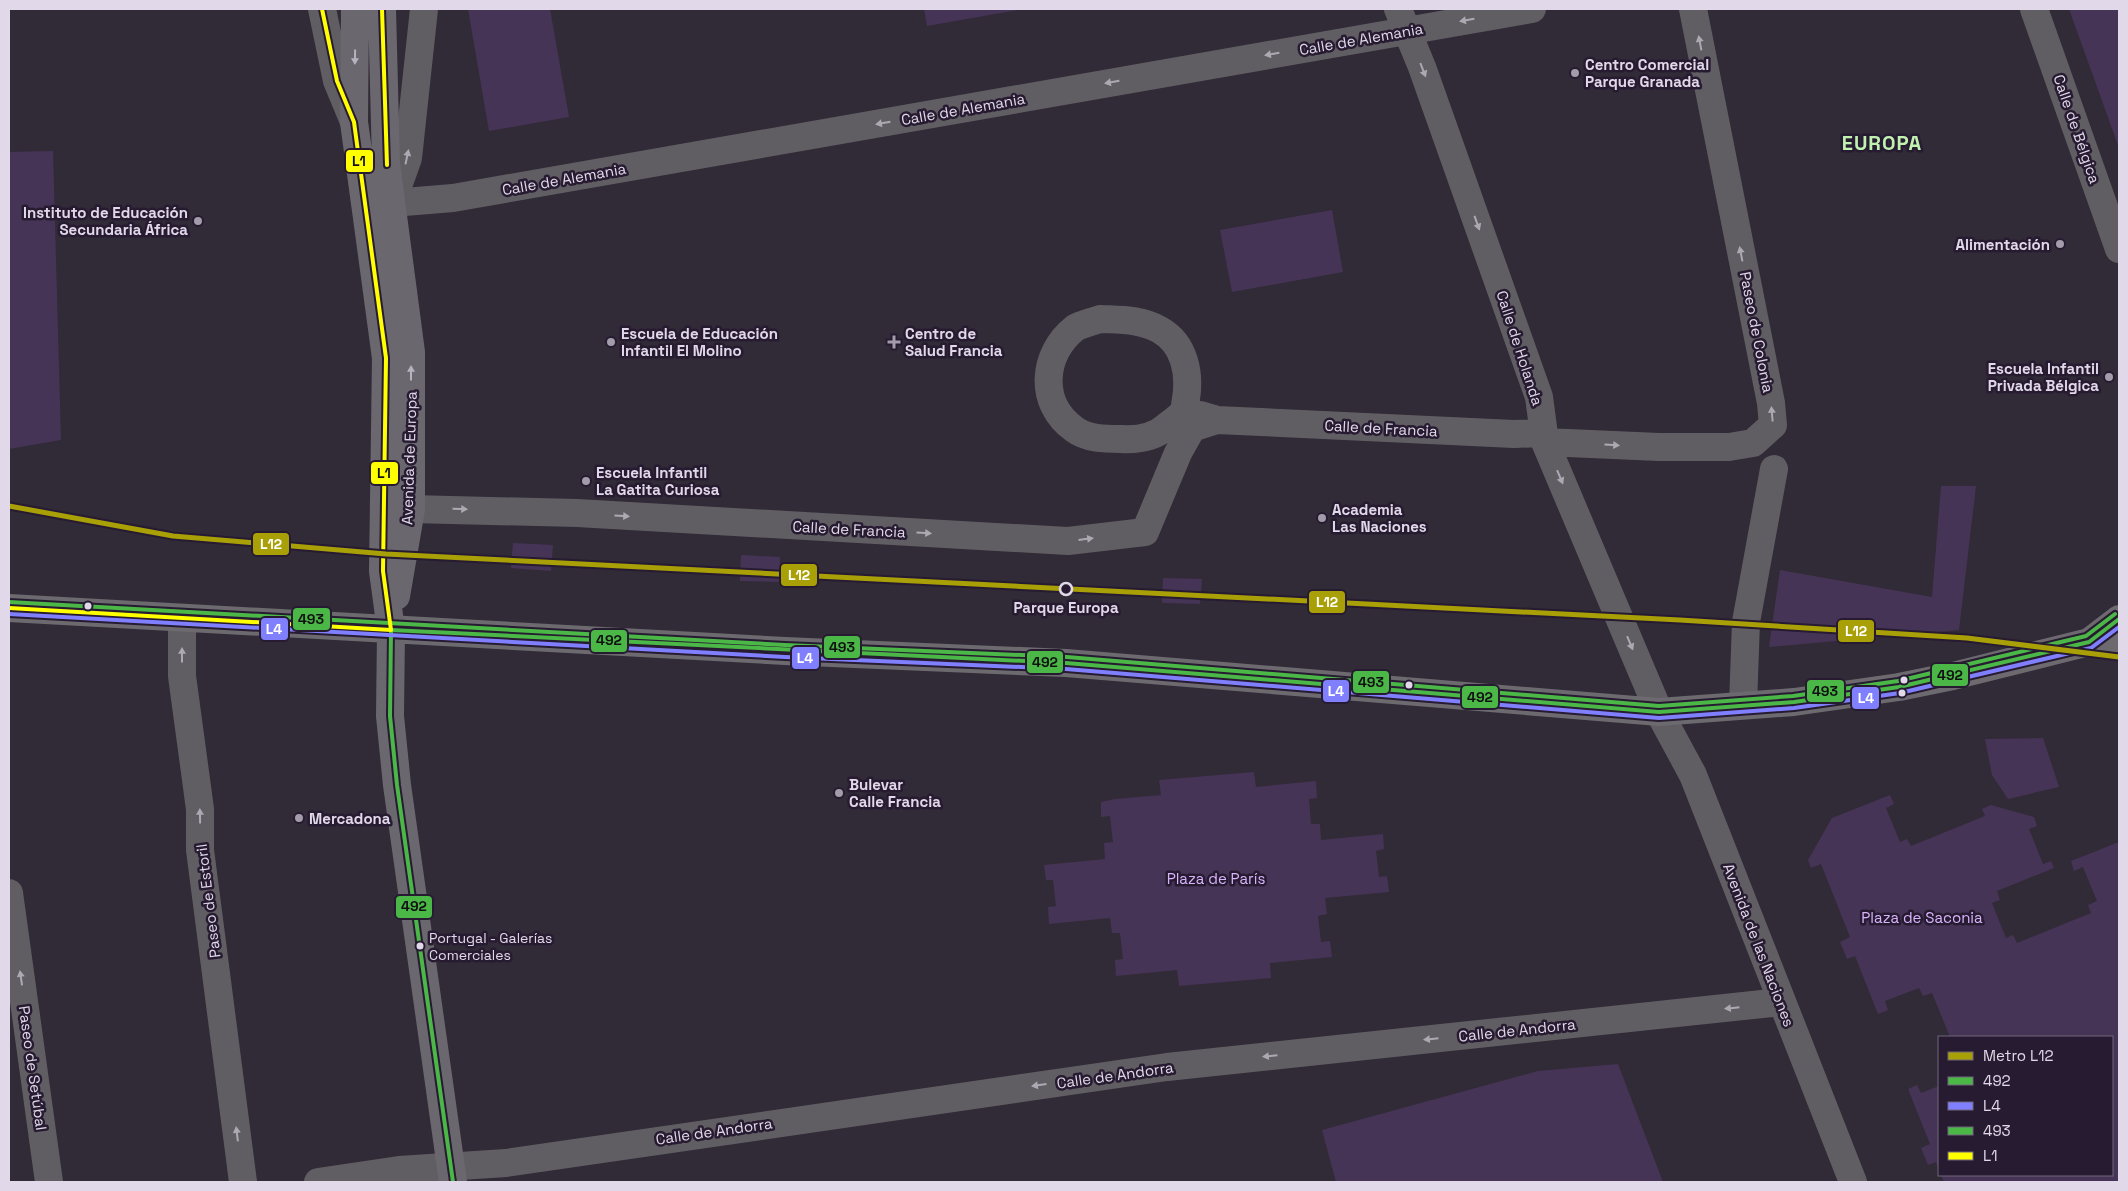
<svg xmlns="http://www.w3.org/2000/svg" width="2128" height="1191" viewBox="0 0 2128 1191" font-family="'Space Grotesk',sans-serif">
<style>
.green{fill:#463456}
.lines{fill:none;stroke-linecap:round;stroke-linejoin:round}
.minor{stroke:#615e63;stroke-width:28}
.tertiary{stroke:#615e63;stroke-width:28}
.secondary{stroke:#6c696f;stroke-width:28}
.primary{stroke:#6b676e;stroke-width:28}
.bus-1-casing{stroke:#271b32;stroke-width:8}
.bus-2-casing{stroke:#271b32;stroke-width:8}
.bus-3-casing{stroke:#271b32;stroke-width:8}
.bus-4-casing{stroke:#271b32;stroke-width:8}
.bus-1{stroke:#4ab747;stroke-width:4}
.bus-2{stroke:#8080ff;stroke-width:4}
.bus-3{stroke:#4ab747;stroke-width:4}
.bus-4{stroke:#ff0;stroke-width:4}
.metro-1-casing{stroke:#271b32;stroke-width:9}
.metro-1{stroke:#a99f06;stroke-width:5}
.oneway{fill:#aea8b3}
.oneway2{fill:#b8b1be}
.poi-dot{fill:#a39cab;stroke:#271b32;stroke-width:2}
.stop-dot{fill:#271b32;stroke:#e1d9e9;stroke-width:2.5}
.bus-dot{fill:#e1d9e9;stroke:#271b32;stroke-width:2}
.labels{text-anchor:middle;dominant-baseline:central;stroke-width:5;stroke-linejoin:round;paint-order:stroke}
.bus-label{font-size:14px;fill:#e1d9e9;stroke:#271b32;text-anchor:start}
.street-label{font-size:15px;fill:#e1d9e9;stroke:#271b32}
.poi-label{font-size:15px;font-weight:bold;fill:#e1d9e9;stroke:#271b32;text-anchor:start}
.stop-label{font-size:15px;font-weight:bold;fill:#e1d9e9;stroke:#271b32}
.park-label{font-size:15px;fill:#d8b4fc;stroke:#271b32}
.district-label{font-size:20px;font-weight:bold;letter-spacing:1px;fill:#c1f1af;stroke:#271b32}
.line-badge{stroke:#271b32;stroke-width:2}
.badge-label{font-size:14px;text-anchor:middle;font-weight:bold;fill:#fff}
.pale-badge-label{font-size:14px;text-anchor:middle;font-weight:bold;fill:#111}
</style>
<rect width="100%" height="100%" fill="#312a37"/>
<path class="green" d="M468,9H550L569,117L489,131Z
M924,9H1024L927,26Z
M2069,9H2119V148Z
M53,151L61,440L9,449V152Z
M1332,210L1343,272L1232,292L1220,230Z
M1941,486H1976L1959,630L1769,647L1780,570L1932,597Z
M513,543L553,545L551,571L511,568Z
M741,555L780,557L779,582L740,581Z
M1163,578L1202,579L1200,604L1162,603Z
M2043,738L2059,787L2008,799L1992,775L1985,739Z
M1254,772L1256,787L1316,781L1317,798L1309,799L1311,824H1320L1321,840L1383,834L1384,849L1376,851L1379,877L1387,876L1389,892L1325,898L1327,914L1318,916L1321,942L1330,941L1332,957L1270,963L1271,978L1179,986L1177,970L1116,976L1115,960L1123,959L1120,933H1112L1110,918L1049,924L1048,907L1056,906L1053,880H1046L1044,865L1105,859L1104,843L1113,842L1110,816L1101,817V802L1115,799L1161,795L1159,780Z
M1890,795L1894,804L1886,808L1900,842L1907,839L1911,846L1985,816L1982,809L1991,805L2034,817L2037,826L2029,829L2043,864L2051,861L2054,868L1997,891L2000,900L1992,903L2006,938L2013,935L2017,943L2091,913L2088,905L2097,901L2083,867L2074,871L2071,861L2119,842V1182H1944L1941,1175H2112V1037H1950L1932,993L1923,996L1919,988L1885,1001L1888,1010L1878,1014L1855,956L1847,959L1840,942L1850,937L1821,864L1811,868L1808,860L1832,818Z
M1618,1064L1663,1182H1336L1322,1130L1538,1071Z
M1917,1085L1921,1093L1939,1086V1170L1936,1162L1928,1165L1921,1148L1930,1144L1908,1089Z"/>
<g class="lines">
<path class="minor" d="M424,9L408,158L392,203L453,198L1532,9
M1398,9L1422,67L1539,397L1545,442L1659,712
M2034,9L2119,249
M1100,319C1121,320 1141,319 1160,330C1185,344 1190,374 1186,399C1185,403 1185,408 1184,411C1181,416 1172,422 1167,426C1154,438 1138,440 1121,439C1105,439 1087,439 1074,429C1038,403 1042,354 1075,328C1082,324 1092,322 1100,319Z
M1200,415L1217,420L1514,434L1544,433
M1545,442L1659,447H1729L1753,443L1773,425L1771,403L1693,9
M411,509L577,513L1068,541L1145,532L1178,453L1192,428L1217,420
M182,618V676L200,809V850L243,1182
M1743,705L1746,622L1774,469
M9,893L49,1182
M318,1182L399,1170L506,1163L1167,1067L1781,1002"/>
<path class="tertiary" d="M322,9L337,81L354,122
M1659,712L1693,775L1853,1182"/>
<path class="secondary" d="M9,608L785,651L1066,663L1659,712L1794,702L1899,687L1953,676L2089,642L2119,644
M2089,642L2119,619"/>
<path class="primary" d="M355,9L354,122L386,358L383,571L391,630L390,716L397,785L453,1182
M382,9L386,163L411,352V509L396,596"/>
<g class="bus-1-casing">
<path id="bus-1" d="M391,630L1066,663L1659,712L1794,702L1899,687L2089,642L2119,619
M391,630L390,716L397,785L453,1182"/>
</g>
<g class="bus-2-casing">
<path id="bus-2" d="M9,614L785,657L1066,669L1659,718L1794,708L1900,693L2091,648L2119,627"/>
</g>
<g class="bus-3-casing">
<path id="bus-3" d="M9,602L785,645L1067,657L1659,706L1793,696L1898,681L2086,636L2115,614"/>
</g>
<g class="bus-4-casing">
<path id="bus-4" d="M322,9L337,81L354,122L386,358L383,571L391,630
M382,9L387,165
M9,608L391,630"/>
</g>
<use href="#bus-1" class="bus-1"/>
<use href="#bus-2" class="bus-2"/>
<use href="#bus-3" class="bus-3"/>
<use href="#bus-4" class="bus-4"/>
<g class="metro-1-casing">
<path id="metro-1" d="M9,506L173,536L386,554L1680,620L1967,638L2119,657"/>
</g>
<use href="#metro-1" class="metro-1"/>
</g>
<defs><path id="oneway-solid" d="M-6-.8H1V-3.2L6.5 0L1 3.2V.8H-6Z" transform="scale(1.25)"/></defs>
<g class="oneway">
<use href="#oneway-solid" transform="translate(1467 20) rotate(170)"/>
<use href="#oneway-solid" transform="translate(1700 43) rotate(-101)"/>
<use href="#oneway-solid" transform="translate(1272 54) rotate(170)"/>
<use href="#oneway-solid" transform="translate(1423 70) rotate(69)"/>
<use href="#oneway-solid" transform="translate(1112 82) rotate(170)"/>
<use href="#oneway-solid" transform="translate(883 123) rotate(170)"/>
<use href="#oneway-solid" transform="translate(407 157) rotate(-78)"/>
<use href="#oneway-solid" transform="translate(1477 223) rotate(70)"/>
<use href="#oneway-solid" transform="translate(1741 254) rotate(-101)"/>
<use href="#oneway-solid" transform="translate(1772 414) rotate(-95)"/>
<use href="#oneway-solid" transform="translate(1612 445) rotate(3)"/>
<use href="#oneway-solid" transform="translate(1560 477) rotate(67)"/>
<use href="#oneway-solid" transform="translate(460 509) rotate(2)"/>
<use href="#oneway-solid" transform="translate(622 516) rotate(3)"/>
<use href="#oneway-solid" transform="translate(924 533) rotate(3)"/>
<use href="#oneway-solid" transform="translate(1086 539) rotate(-7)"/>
<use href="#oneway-solid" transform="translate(1630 643) rotate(67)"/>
<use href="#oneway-solid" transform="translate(182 655) rotate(-90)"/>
<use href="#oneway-solid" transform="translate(200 816) rotate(-91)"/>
<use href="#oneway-solid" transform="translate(21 978) rotate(-98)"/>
<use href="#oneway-solid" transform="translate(1732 1008) rotate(174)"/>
<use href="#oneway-solid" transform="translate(1431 1039) rotate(174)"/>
<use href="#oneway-solid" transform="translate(1270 1056) rotate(174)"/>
<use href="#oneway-solid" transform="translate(1039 1085) rotate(172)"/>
<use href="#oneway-solid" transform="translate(237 1134) rotate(-97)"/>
</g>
<g class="oneway2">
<use href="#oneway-solid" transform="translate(355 57) rotate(91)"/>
<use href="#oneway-solid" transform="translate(411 373) rotate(-90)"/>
</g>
<g class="poi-dot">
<circle cx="1575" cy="73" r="5"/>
<circle cx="198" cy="221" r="5"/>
<circle cx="2060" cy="244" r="5"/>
<circle cx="611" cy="342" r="5"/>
<path d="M891.5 334.5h5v5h5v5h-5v5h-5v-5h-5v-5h5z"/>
<circle cx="2109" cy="377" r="5"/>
<circle cx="586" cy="481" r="5"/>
<circle cx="1322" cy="518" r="5"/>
<circle cx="839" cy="793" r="5"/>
<circle cx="299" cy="818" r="5"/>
</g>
<circle class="stop-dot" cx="1066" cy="589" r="6"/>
<g class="bus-dot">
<circle cx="88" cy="606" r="4.5"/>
<circle cx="1904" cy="680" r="4.5"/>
<circle cx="1409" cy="685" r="4.5"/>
<circle cx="1902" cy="693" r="4.5"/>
<circle cx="420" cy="946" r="4.5"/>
</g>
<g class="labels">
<g class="bus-label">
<text x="429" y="938">Portugal - Galerías<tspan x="429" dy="17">Comerciales</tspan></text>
</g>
<g class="street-label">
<text transform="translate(1361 39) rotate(-10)">Calle de Alemania</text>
<text transform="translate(963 109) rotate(-10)">Calle de Alemania</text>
<text transform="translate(2077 129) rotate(71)">Calle de Bélgica</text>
<text transform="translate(564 179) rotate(-10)">Calle de Alemania</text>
<text transform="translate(1757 332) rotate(79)">Paseo de Colonia</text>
<text transform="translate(1520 348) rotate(72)">Calle de Holanda</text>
<text transform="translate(1381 428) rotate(3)">Calle de Francia</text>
<text transform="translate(409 458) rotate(-88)">Avenida de Europa</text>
<text transform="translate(849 529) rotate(3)">Calle de Francia</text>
<text transform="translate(208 901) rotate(-97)">Paseo de Estoril</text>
<text transform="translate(1759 945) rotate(69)">Avenida de las Naciones</text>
<text transform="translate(1517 1030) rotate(-6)">Calle de Andorra</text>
<text transform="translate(33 1068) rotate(82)">Paseo de Setúbal</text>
<text transform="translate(1115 1075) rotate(-8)">Calle de Andorra</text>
<text transform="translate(714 1131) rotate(-8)">Calle de Andorra</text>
</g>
<g class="poi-label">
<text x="1585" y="64">Centro Comercial<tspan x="1585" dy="17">Parque Granada</tspan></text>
<text x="188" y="212" text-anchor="end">Instituto de Educación<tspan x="188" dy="17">Secundaria África</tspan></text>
<text x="2050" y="244" text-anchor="end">Alimentación</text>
<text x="621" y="333">Escuela de Educación<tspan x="621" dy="17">Infantil El Molino</tspan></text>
<text x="905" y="333">Centro de<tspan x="905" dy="17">Salud Francia</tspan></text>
<text x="2099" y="368" text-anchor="end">Escuela Infantil<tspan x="2099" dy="17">Privada Bélgica</tspan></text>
<text x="596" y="472">Escuela Infantil<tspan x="596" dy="17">La Gatita Curiosa</tspan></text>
<text x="1332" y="509">Academia<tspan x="1332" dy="17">Las Naciones</tspan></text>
<text x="849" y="784">Bulevar<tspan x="849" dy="17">Calle Francia</tspan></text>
<text x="309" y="818">Mercadona</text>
</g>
<g class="stop-label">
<text x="1066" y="607">Parque Europa</text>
</g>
<g class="park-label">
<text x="1216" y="878">Plaza de París</text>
<text x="1922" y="917">Plaza de Saconia</text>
</g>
<g class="district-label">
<text x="1882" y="143">EUROPA</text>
</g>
</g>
<g class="line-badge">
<rect x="345" y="149" width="29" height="24" rx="5" fill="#ff0"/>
<rect x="370" y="461" width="29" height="24" rx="5" fill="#ff0"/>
<rect x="252" y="532" width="38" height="24" rx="5" fill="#a99f06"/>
<rect x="780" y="563" width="38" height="24" rx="5" fill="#a99f06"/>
<rect x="1308" y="590" width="38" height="24" rx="5" fill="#a99f06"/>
<rect x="292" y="607" width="39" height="24" rx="5" fill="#4ab747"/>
<rect x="260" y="617" width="29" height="24" rx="5" fill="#8080ff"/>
<rect x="1837" y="619" width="38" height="24" rx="5" fill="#a99f06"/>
<rect x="590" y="629" width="38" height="24" rx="5" fill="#4ab747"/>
<rect x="823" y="635" width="38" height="24" rx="5" fill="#4ab747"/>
<rect x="791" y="646" width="29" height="24" rx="5" fill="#8080ff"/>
<rect x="1026" y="650" width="38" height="24" rx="5" fill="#4ab747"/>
<rect x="1931" y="663" width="38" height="24" rx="5" fill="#4ab747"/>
<rect x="1352" y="670" width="38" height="24" rx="5" fill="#4ab747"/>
<rect x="1322" y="679" width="28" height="24" rx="5" fill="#8080ff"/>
<rect x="1806" y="679" width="39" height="24" rx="5" fill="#4ab747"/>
<rect x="1461" y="685" width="38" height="24" rx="5" fill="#4ab747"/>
<rect x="1851" y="686" width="29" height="24" rx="5" fill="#8080ff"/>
<rect x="395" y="895" width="38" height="24" rx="5" fill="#4ab747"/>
</g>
<g class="badge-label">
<text x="271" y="549">L12</text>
<text x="799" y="580">L12</text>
<text x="1327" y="607">L12</text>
<text x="274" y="634">L4</text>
<text x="1856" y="636">L12</text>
<text x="805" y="663">L4</text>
<text x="1336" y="696">L4</text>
<text x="1866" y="703">L4</text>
</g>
<g class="pale-badge-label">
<text x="359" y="166">L1</text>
<text x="384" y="478">L1</text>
<text x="311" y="624">493</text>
<text x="609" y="645">492</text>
<text x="842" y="652">493</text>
<text x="1045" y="667">492</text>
<text x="1950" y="680">492</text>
<text x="1371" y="687">493</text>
<text x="1825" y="696">493</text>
<text x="1480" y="702">492</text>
<text x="414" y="911">492</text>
</g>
<rect width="2128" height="1191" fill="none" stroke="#e1d9e9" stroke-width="20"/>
<rect x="1938" y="1036" width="175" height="140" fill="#271b32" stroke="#71677b"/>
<rect x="1948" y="1052" width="25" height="8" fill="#a99f06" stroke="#71677b"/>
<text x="1983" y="1061" font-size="15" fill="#e1d9e9">Metro L12</text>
<rect x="1948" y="1077" width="25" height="8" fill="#4ab747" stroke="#71677b"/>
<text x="1983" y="1086" font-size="15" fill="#e1d9e9">492</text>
<rect x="1948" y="1102" width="25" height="8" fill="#8080ff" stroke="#71677b"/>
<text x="1983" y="1111" font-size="15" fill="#e1d9e9">L4</text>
<rect x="1948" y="1127" width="25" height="8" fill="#4ab747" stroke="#71677b"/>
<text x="1983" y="1136" font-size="15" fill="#e1d9e9">493</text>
<rect x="1948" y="1152" width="25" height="8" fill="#ffff00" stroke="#71677b"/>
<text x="1983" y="1161" font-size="15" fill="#e1d9e9">L1</text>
</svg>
